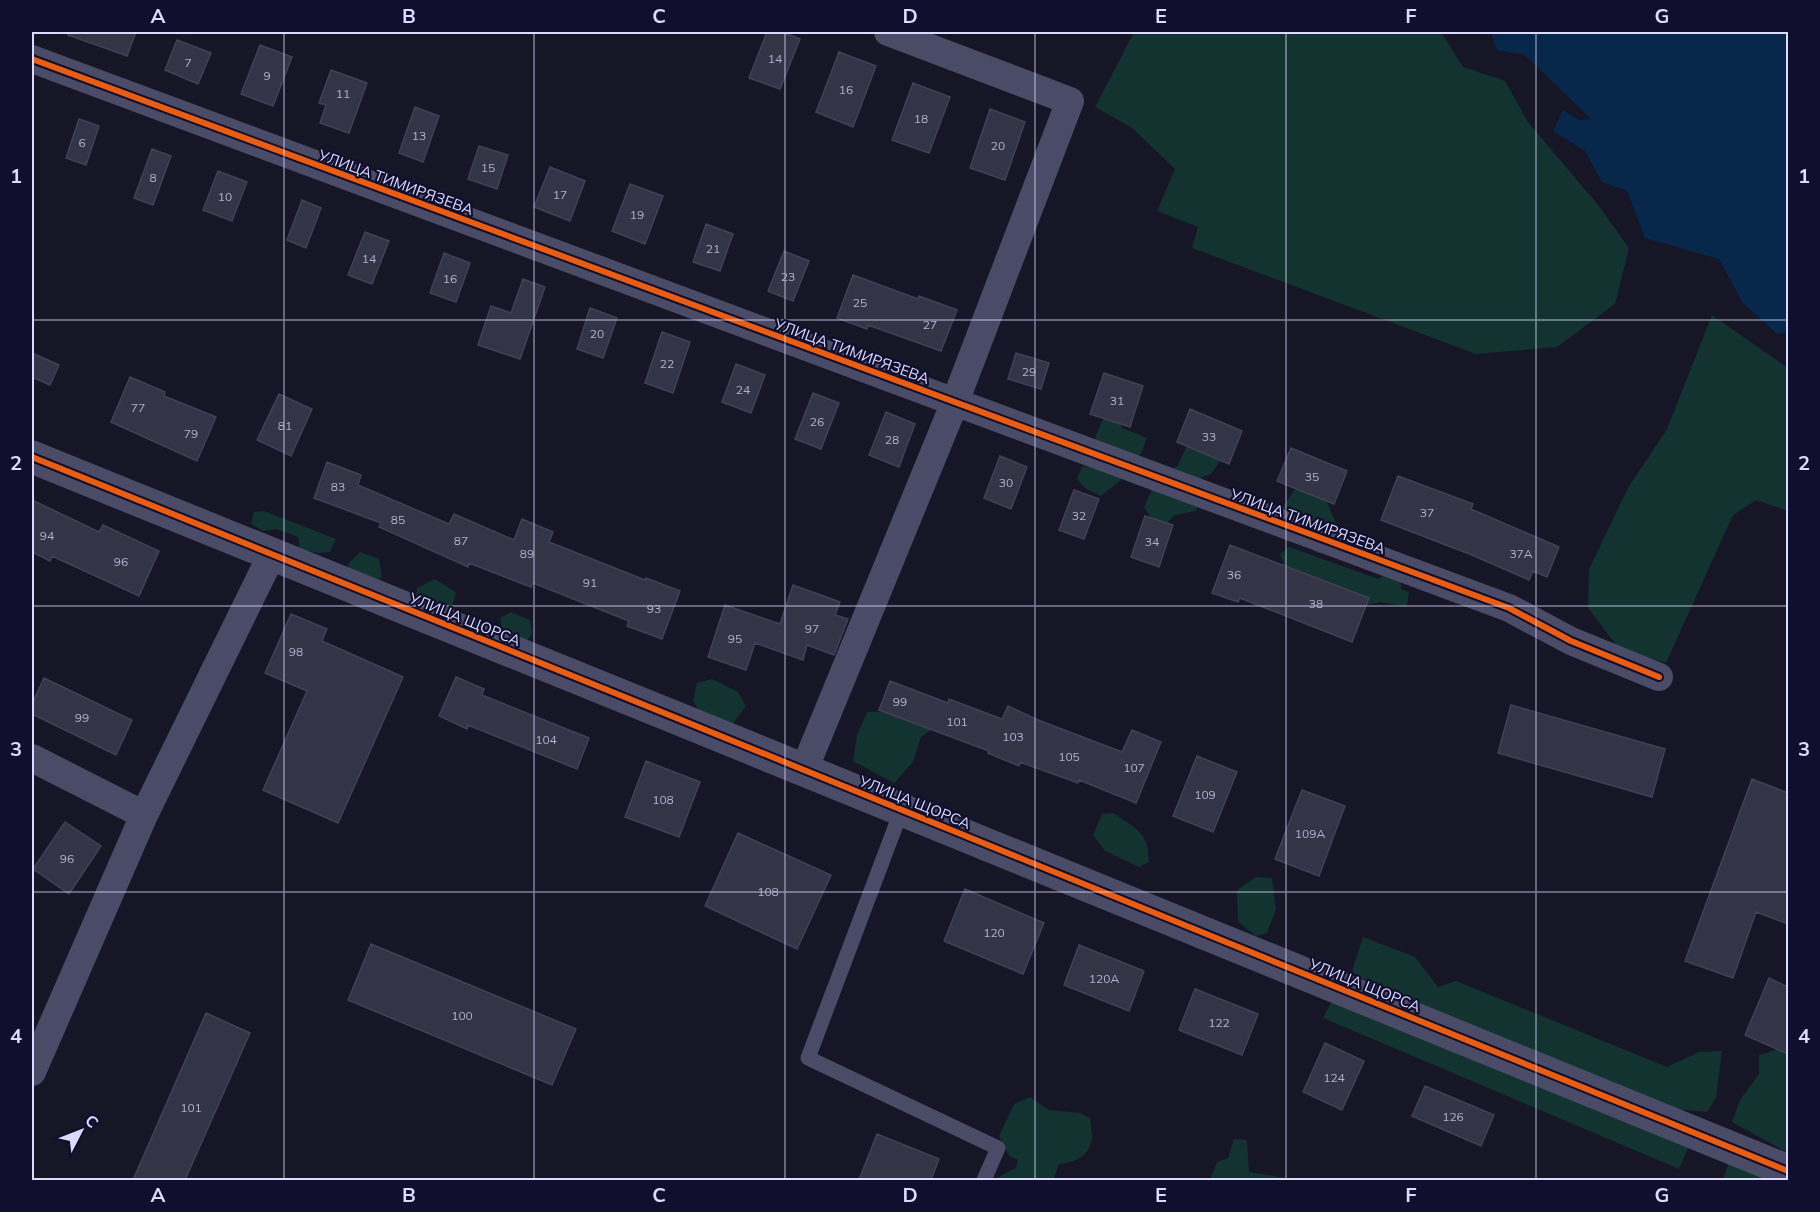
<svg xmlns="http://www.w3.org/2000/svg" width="1820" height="1212" viewBox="0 0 1820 1212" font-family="Mulish,sans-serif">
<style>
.green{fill:#123330}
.water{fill:#07284b}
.building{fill:#343447;stroke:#414059;stroke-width:1.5}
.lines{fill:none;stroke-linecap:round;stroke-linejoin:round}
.service{stroke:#4a4c67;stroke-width:15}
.minor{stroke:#4a4c67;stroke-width:28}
.tertiary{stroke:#4a4c67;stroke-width:33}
.cycleway-casing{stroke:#100f2d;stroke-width:10}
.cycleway{stroke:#e95d12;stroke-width:6}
.grid{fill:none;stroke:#dbdbff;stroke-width:1.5;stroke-opacity:0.55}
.labels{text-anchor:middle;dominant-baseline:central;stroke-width:4.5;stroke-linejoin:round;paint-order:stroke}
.number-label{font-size:12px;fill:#b1b1d1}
.street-label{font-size:15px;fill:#dbdbff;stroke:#100f2d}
.neatline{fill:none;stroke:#dbdbff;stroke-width:2}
.grid-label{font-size:20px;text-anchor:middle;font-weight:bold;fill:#dbdbff}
</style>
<rect width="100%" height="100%" fill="#161626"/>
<path class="green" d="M1134,32H1441L1463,67L1505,81L1528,122L1598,205L1629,248L1615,304L1557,347L1476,354L1192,248L1198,227L1157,211L1175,169L1132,128L1095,107Z
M1712,315L1788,368V511L1756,500L1733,515L1666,663L1621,651L1588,608L1589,569L1628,488L1667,429Z
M1106,413L1116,416L1122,428L1147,438L1141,454L1126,462L1100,451L1095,437Z
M1195,443L1221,459L1211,474L1200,478L1199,500L1196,511L1175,515L1159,530L1144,507L1155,483L1163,472L1178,466L1186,447Z
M1082,466L1119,472L1121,480L1101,496L1085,488L1077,479Z
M1297,486L1322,490L1337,526V554L1317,553L1290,536L1273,505L1283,507Z
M264,511L336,539L330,552L318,553L300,549L298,537L276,529L263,531L251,524L254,512Z
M1289,547L1378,579L1387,573L1401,578V589L1409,592L1407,607L1381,602L1356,607L1284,565L1280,554Z
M360,552L379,559L382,577L376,582L354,580L348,564Z
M435,579L456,592L451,611L416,599L417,588Z
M511,612L530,620L532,634L524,644L503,633L500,618Z
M712,679L738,692L746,706L734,722L717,726L704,722L693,700L697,683Z
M911,711L935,727L921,737L913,762L894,783L853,761L857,735L867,712Z
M1113,813C1136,829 1148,831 1149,862L1139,867L1105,851L1093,835L1102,814Z
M1256,877L1272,878L1276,909L1267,933L1256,936L1238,922L1237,890Z
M1363,937L1415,957L1438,987L1456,981L1667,1067L1699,1052L1722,1051L1716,1098L1707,1112L1663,1108L1692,1139L1679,1169L1323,1018L1335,995L1387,998L1352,971Z
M1782,1048L1788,1053V1153L1732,1122L1740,1100L1759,1074V1055Z
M1030,1097L1049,1110L1080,1113L1090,1118C1090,1124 1093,1133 1092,1139C1089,1156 1075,1163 1059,1164L1053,1180H997L1000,1176L1016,1168L1018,1160L1009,1156L999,1136L1014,1104Z
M1234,1139L1247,1140L1249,1172L1298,1180H1210L1217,1162L1228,1158Z
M1731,1156L1788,1180H1723Z"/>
<path class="water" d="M1491,32H1788V332L1777,334L1743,303L1719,259L1645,238L1627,191L1602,182L1585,151L1553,131L1563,110L1579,120L1591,119L1525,55L1497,50Z"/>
<path class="building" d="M68,32H136L127,56L68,35Z
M767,32H782L800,39L780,89L749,78Z
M177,40L211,53L198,84L165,70Z
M260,45L292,57L273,106L241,94Z
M839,52L876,66L853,127L816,112Z
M331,70L367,83L349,133L320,123L326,105L319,103Z
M913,83L950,97L929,153L892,140Z
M415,107L439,116L423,162L399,153Z
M990,109L1025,122L1005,180L970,168Z
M79,119L99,126L86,165L66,158Z
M479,146L508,155L497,189L468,179Z
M152,149L171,156L153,205L134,198Z
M550,167L585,181L570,221L534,207Z
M218,171L247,182L232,221L203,210Z
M630,184L663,196L645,244L612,231Z
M302,200L321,208L306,248L287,240Z
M706,224L733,234L720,271L693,262Z
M365,232L389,241L372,284L348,275Z
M784,251L809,261L793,301L768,291Z
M444,253L470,263L456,302L430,293Z
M853,275L918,299L919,296L957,310L941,351L868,325L867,329L837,318Z
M523,279L545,287L520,359L478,345L491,306L511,313Z
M590,308L617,318L603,358L577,349Z
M662,332L690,342L673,393L645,383Z
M32,353L59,365L50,385L32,377Z
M1016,353L1049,363L1041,389L1008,379Z
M736,364L765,375L751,413L722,402Z
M1104,373L1143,386L1130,427L1090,414Z
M130,377L165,392L164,396L216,417L197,461L111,422Z
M813,393L839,403L821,449L795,439Z
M279,394L312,409L291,456L257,440Z
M1190,409L1242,431L1229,464L1177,442Z
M886,412L915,424L899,467L869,455Z
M1291,448L1347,471L1334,504L1277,481Z
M1000,456L1027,467L1011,509L984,498Z
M327,462L361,475L358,485L449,524L454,514L514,540L522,519L553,532L549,542L645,580L646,578L680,591L662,639L627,626L629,621L533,583L531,587L469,563L468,567L379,527L381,523L314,498Z
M1398,476L1473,504L1471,509L1559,547L1547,577L1533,571L1529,580L1472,555L1381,520Z
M1074,490L1099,499L1084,539L1059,530Z
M32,500L99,532L103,525L159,551L139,596L52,556L50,561L32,552Z
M1145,516L1173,525L1159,567L1131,557Z
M1230,545L1369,598L1352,642L1240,598L1238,602L1212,593Z
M793,585L840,602L835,615L848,619L834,655L807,645L803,660L755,643L746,670L708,657L725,605L780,624Z
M291,614L327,629L322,641L403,677L338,823L263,790L307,691L265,673Z
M456,677L484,689L482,695L589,738L577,769L468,725L467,729L439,716Z
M44,678L132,720L116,755L32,714V704Z
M890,681L948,703L949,699L1002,719L1008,706L1038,720L1122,752L1132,730L1161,742L1136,803L1079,780L1078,783L1020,762L1019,766L988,753L989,751L879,710Z
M1511,705L1665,749L1652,797L1498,753Z
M1197,756L1237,772L1213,832L1173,816Z
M646,761L700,782L679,837L625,817Z
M1752,779L1788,793V924L1756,912L1733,978L1685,961Z
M1302,790L1345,806L1319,876L1275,859Z
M65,822L101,846L69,894L33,869Z
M738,833L831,875L797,949L705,906Z
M965,889L1044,923L1023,974L944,941Z
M371,944L576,1029L552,1085L348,1000Z
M1079,945L1144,971L1129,1011L1064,985Z
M1769,978L1788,987V1054L1745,1035Z
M1195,989L1258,1014L1242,1055L1179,1030Z
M206,1013L250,1033L185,1180H133Z
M1325,1043L1364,1061L1342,1110L1303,1092Z
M1425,1086L1494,1115L1481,1146L1412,1116Z
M877,1134L939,1159L931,1180H859Z"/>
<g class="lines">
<path class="service" d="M902,809L808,1058L998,1148L984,1180"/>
<path class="minor" d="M32,59L1509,608L1571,641L1659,677
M32,758L144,815
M804,770L955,402L1070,101L888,32
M32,1072L144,815L272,554"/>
<path class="tertiary" d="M32,457L674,717L1788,1171"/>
<g class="cycleway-casing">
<path id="cycleway" d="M32,59L1509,608L1571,641L1659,677
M32,457L674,717L1788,1171"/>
</g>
<use href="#cycleway" class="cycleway"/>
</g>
<path class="grid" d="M284,32V1180M534,32V1180M785,32V1180M1035,32V1180M1286,32V1180M1536,32V1180M32,320H1788M32,606H1788M32,892H1788"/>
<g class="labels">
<g class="number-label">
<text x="775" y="58">14</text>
<text x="188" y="62">7</text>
<text x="267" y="75">9</text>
<text x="846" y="89">16</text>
<text x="343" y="93">11</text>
<text x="921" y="118">18</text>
<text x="419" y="135">13</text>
<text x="82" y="142">6</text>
<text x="998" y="145">20</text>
<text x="488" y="167">15</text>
<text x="153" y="177">8</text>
<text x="560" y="194">17</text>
<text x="225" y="196">10</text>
<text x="637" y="214">19</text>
<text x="713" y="248">21</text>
<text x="369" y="258">14</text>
<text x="788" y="276">23</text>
<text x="450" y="278">16</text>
<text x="860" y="302">25</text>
<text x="930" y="324">27</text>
<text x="597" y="333">20</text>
<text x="667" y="363">22</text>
<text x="1029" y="371">29</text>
<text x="743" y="389">24</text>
<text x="1117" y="400">31</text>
<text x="138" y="407">77</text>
<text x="817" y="421">26</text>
<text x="285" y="425">81</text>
<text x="191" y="433">79</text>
<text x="1209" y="436">33</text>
<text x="892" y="439">28</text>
<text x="1312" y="476">35</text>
<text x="1006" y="482">30</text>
<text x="338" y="486">83</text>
<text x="1427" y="512">37</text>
<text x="1079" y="515">32</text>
<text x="398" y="519">85</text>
<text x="47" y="535">94</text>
<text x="461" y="540">87</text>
<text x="1152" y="541">34</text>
<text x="527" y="553">89</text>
<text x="1521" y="553">37А</text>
<text x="121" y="561">96</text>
<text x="1234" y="574">36</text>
<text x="590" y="582">91</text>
<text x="1316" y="603">38</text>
<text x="654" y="608">93</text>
<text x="812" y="628">97</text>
<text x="735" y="638">95</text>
<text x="296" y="651">98</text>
<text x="900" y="701">99</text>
<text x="82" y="717">99</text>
<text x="957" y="721">101</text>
<text x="1013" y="736">103</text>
<text x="546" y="739">104</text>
<text x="1069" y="756">105</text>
<text x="1134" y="767">107</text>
<text x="1205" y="794">109</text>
<text x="663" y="799">108</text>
<text x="1310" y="833">109А</text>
<text x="67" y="858">96</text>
<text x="768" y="891">108</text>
<text x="994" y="932">120</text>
<text x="1104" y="978">120А</text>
<text x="462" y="1015">100</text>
<text x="1219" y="1022">122</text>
<text x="1334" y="1077">124</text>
<text x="191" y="1107">101</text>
<text x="1453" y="1116">126</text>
</g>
<g class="street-label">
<text transform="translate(396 182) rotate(20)">УЛИЦА ТИМИРЯЗЕВА</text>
<text transform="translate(852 351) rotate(20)">УЛИЦА ТИМИРЯЗЕВА</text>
<text transform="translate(1308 521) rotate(20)">УЛИЦА ТИМИРЯЗЕВА</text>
<text transform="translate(465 619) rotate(22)">УЛИЦА ЩОРСА</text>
<text transform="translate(915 802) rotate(22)">УЛИЦА ЩОРСА</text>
<text transform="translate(1365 985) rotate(22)">УЛИЦА ЩОРСА</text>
</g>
</g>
<rect width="1820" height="1212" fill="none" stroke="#100f2d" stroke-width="66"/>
<g transform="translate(81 1131) rotate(48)" stroke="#100f2d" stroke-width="4.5" paint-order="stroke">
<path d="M0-4.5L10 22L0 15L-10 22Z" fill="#dbdbff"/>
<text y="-9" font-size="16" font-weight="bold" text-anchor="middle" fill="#dbdbff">С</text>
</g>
<rect x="33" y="33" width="1754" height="1146" class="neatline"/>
<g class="grid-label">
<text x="158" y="23">A</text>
<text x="409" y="23">B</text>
<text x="659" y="23">C</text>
<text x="910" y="23">D</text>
<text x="1161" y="23">E</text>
<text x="1411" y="23">F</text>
<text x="1662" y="23">G</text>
<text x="16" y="183">1</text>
<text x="1804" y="183">1</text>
<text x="16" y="470">2</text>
<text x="1804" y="470">2</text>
<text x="16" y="756">3</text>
<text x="1804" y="756">3</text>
<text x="16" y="1043">4</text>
<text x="1804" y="1043">4</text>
<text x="158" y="1202">A</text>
<text x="409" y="1202">B</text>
<text x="659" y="1202">C</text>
<text x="910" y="1202">D</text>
<text x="1161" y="1202">E</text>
<text x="1411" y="1202">F</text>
<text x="1662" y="1202">G</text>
</g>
</svg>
